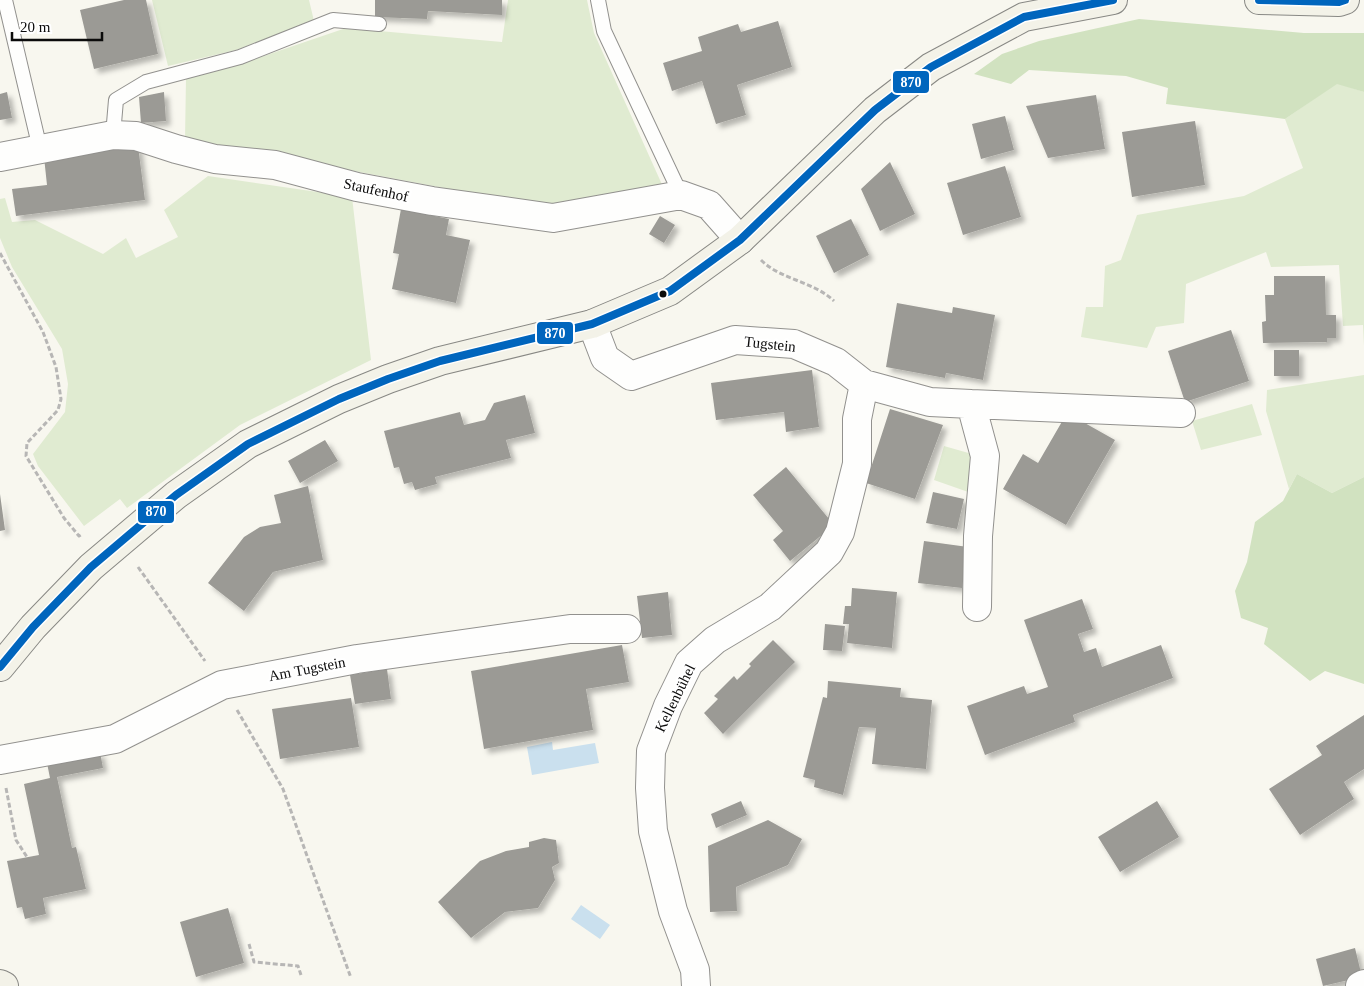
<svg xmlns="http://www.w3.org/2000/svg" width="1364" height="986" viewBox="0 0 1364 986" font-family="'Times New Roman',serif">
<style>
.green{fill:#e0ebd1}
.forest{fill:#d1e2c0}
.water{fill:#cae0ee}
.building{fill:#9b9a95;filter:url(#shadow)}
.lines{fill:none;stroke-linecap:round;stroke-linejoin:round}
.lane-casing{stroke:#92918e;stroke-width:16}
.street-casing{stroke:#92918e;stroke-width:30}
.secondary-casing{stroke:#888884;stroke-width:30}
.path{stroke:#b7b6b5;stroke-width:3;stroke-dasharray:5 2.5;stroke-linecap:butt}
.lane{stroke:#fefefd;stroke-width:14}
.street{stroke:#fefefd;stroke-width:28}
.secondary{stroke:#f3f2e8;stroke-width:28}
.bus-1-casing{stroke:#fff;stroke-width:11}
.bus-1{stroke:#0065bd;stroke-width:8}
.bus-dot{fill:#0b0b0b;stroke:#fff;stroke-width:2}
.labels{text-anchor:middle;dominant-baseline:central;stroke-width:5;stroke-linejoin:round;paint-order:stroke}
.street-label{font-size:15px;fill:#0b0b0b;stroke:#fff}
.line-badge{stroke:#fff;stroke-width:2}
.badge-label{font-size:14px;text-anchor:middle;font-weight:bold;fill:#fff}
</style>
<defs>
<filter id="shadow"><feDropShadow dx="4.5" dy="4.5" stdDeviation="2.5" flood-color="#0004"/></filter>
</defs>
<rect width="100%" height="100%" fill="#f8f7ef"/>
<path class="green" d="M152,0H309L314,21L236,50L168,66Z
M508,0H587L594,33L664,189L585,205L523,203L185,139L186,78L255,59L346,28L502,42Z
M1337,83L1364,92V346L1363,325L1343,326L1339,265L1271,267L1266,252L1186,284L1184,323L1156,327L1147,348L1081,337L1086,307H1103L1105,266L1121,260L1137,215L1244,196L1303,168L1285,119Z
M208,176L352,197L371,360L240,425L127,508L120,499L84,526L38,466L33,454L65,412L68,384L62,349L12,267L0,238V199L5,198L12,222L35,220L103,254L126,238L136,258L178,237L164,210Z
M1364,375V477L1332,493L1297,474L1289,489L1266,411L1267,390Z
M1252,404L1262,435L1201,450L1192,421Z
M944,446L972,454L971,493L934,480Z"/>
<path class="forest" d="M1139,19L1304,33H1364V92L1337,84L1285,119L1166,104L1168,88L1126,76L1029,70L1011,84L974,74L1002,54L1039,41Z
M1297,474L1332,493L1364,477V684L1325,671L1310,681L1264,644L1268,628L1241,618L1235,591L1247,562L1255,522L1283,501Z"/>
<path class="water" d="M552,742L553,750L595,743L599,763L532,775L527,747Z
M581,905L610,925L600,939L571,919Z"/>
<path class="building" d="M124,0H146L158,54L94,69L80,10Z
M375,0H502V15L428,11L427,19L375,17Z
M778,21L792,67L737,85L746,115L716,124L702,81L672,91L663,63L702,51L698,37L738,24L741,32Z
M7,92L12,118L0,120V94Z
M164,92L166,121L141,123L139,97Z
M1096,95L1105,149L1048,158L1026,106Z
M1005,116L1014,150L981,159L972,124Z
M1195,121L1205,185L1132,197L1122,132Z
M138,146L145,200L16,216L12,189L47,185L44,157Z
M890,162L915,214L880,231L861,189Z
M1005,166L1021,217L963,235L947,183Z
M401,209L449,219L446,235L470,240L456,303L392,289L399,254L393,253Z
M660,216L675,225L664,243L649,234Z
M851,219L869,255L834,273L816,236Z
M1274,276H1325L1326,315H1336V338H1327V342L1263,343L1262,322L1266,321L1265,295H1274Z
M897,303L952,313L953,307L995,315L983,380L946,373L945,378L886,367Z
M1231,330L1249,381L1185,402L1168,351Z
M1274,350H1299V376H1274Z
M812,370L819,427L786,432L784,412L716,420L711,383Z
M525,395L535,433L506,440L511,458L435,477L437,484L415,490L412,482L404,484L399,467L394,468L384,431L460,412L464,425L485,420L494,403Z
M890,409L943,425L915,499L866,483Z
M1067,413L1115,440L1066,525L1003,489L1023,454L1038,463Z
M325,440L338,461L300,483L288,461Z
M786,467L834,525L790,561L773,540L783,531L753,495Z
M308,486L323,560L273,572L244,611L208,583L244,537L260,527L281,523L274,495Z
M933,492L964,499L957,529L926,523Z
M0,494L5,530L0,531Z
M924,541L968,547L962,588L918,583Z
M852,588L897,592L892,648L847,643L849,624H843L845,606H851Z
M668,592L672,635L642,638L637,596Z
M1082,599L1093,629L1078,634L1084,652L1096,648L1102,667L1161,645L1173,678L1073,715L1075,722L985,755L967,706L1024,686L1027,694L1048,687L1024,620Z
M825,624L845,626L842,651L823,650Z
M773,640L795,662L723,734L704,713L718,699L714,696L734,676L737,680L751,666L749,664Z
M622,645L629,682L586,689L593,730L484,749L471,671Z
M387,669L391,699L355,704L350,675Z
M828,681L901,688L900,697L932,700L926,769L872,764L876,728L859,727L843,795L814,787L815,780L803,777L823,697L827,698Z
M351,698L359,747L280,759L272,709Z
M1364,715V769L1344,782L1354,799L1300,835L1269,789L1322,755L1316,746Z
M100,752L103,768L57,777L72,848L76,847L86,889L43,898L46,914L25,919L22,907L17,908L7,861L39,855L24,784L50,778L47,763Z
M741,801L747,815L716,828L711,814Z
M1157,801L1179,837L1120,872L1098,837Z
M768,820L802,839L788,865L736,887L737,911L710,912L708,846Z
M544,838L556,840L559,863L552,867L555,880L538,908L505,912L471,938L438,902L480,861L506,851L529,847V842Z
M228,908L244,963L196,977L180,922Z
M1355,948L1362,977L1323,986L1316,959Z"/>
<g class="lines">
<g class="lane-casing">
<path id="lane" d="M5,0L40,149
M598,0L604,31L681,195
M113,135L116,100L146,82L240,57L333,20L379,24"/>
</g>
<g class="street-casing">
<path id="street" d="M0,157L113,135L136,136L176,149L215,159L275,165L357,187L432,201L553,218L681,195L709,205L740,240
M592,324L605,358L631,376L735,340L794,344L836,362L864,384L930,402L971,404L985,456L978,536L977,607
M971,404L1181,413
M0,760L115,739L222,685L357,659L570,629H627
M696,986L695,970L673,911L653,831L650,788L651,751L668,706L689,663L715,640L770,607L829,552L840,532L857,464V419L864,384
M1360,986L1364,984"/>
</g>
<g class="secondary-casing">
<path id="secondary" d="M1259,0L1339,2L1345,0
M0,667L33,627L91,567L176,495L248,444L339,399L388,379L440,361L592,324L670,291L740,240L875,110L931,67L1024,17L1113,0
M0,984L4,986"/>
</g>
<path class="path" d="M0,253L43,332L56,367L61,399L58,410L27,443L26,456L64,518L79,536L82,534
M761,260C781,280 813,281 834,301
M138,567L205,661
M237,710L283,789L351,978
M6,788L16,840L27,857
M249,944L254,962L298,966L301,975"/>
<use href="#lane" class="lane"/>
<use href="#street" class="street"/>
<use href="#secondary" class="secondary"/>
<g class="bus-1-casing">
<path id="bus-1" d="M1259,0L1339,2L1345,0
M0,667L33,627L91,567L176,495L248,444L339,399L388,379L440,361L592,324L670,291L740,240L875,110L931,67L1024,17L1113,0"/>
</g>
<use href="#bus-1" class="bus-1"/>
</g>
<circle class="bus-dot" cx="663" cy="294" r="4.5"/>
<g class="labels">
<g class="street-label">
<text transform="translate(376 190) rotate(12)">Staufenhof</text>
<text transform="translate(770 344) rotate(6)">Tugstein</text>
<text transform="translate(307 669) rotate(-11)">Am Tugstein</text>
<text transform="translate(675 698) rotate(-64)">Kellenbühel</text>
</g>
</g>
<g class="line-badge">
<rect x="892" y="70" width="38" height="24" rx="5" fill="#0065bd"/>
<rect x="536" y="321" width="38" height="24" rx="5" fill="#0065bd"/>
<rect x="137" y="500" width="38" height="24" rx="5" fill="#0065bd"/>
</g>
<g class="badge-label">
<text x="911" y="87">870</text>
<text x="555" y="338">870</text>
<text x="156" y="516">870</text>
</g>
<path d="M12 32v8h90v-8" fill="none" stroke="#0b0b0b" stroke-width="2.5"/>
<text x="20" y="32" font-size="15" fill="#0b0b0b" stroke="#ffffff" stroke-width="4" paint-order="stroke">20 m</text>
</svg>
